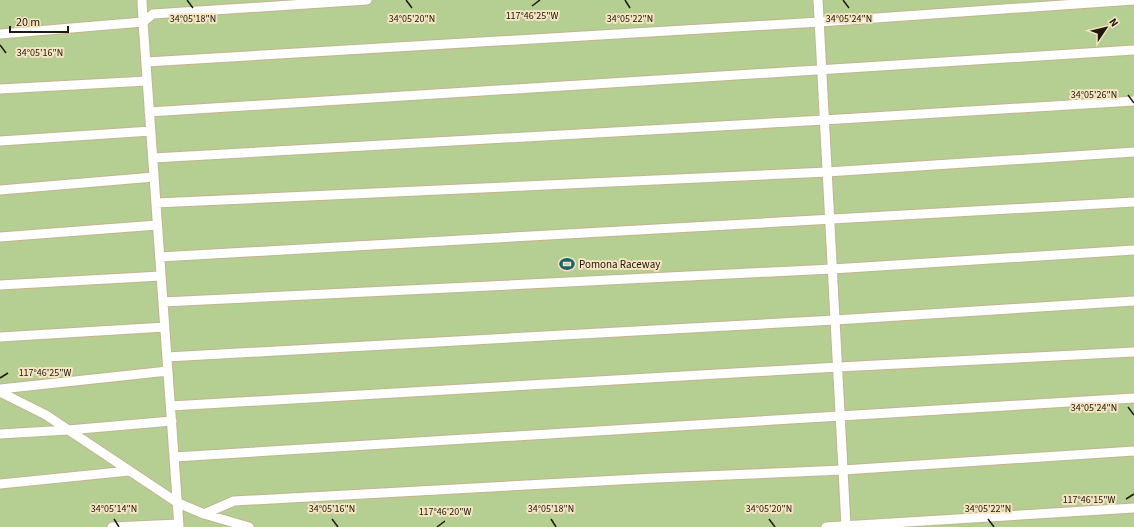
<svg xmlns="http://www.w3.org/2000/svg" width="1134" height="527" viewBox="0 0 1134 527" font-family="'Source Sans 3',sans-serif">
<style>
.pitch{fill:#b5ce91}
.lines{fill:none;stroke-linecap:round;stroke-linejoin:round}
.service-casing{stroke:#c4b492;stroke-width:11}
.service{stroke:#fff;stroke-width:9}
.ticks{fill:none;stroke:#1f190c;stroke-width:1.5}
.labels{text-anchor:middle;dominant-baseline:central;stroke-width:4;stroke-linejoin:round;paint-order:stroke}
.poi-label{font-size:11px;fill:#1f190c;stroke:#f5e4c1;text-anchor:start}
.ticks-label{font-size:10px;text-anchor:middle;fill:#1f190c;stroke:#f5e4c1;stroke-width:4;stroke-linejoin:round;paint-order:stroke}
</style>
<rect width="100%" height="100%" fill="#f5e4c1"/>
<path class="pitch" d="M0,0H1134V527H0Z"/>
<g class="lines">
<g class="service-casing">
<path id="service" d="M818,0L846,526
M0,34L143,22L142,0
M146,62L819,22L1134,0
M0,89L147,81
M149,112L1134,50
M0,141L151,131
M153,158L824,120L1134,101
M0,190L154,177
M156,203L827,172L1134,152
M0,237L157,225
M160,257L1134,202
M0,285L161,276
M163,302L832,269L1134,250
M0,337L165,327
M167,357L835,320L1134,301
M0,389L168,371
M0,392L46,415L178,503L204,514L249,527
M171,406L838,367L1134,352
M0,434L68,430L172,421
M174,457L1134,398
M0,484L129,471
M204,514L234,501L656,478L843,470L1134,451
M112,527L179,524
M179,527L143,22L153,14L367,0
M826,527L1134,508"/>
</g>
<use href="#service" class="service"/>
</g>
<path class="ticks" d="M187,0L193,8M406,0L412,8M625,0L630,8M843,0L849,8M532,6L540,0M0,45L6,53M1128,95L1134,103M0,378L8,373M1128,407L1134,415M1126,499L1134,494M114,519L119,527M332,519L338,527M551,519L556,527M769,519L775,527M988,519L994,527M437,527L445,521"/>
<defs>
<g id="stadium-bare" transform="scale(1.2)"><path d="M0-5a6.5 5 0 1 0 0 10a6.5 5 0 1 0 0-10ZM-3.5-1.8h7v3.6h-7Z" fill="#196370" stroke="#f5e4c1" stroke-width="2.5" paint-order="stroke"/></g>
</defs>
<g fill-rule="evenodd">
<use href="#stadium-bare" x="567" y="264"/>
</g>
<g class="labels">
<g class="poi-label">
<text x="579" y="264">Pomona Raceway</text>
</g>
</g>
<g class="ticks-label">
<text x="532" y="19">117°46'25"W</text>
<text x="193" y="22">34°05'18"N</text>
<text x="412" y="22">34°05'20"N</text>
<text x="630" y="22">34°05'22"N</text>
<text x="849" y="22">34°05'24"N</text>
<text x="40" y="56">34°05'16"N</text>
<text x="1094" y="98">34°05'26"N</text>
<text x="45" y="376">117°46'25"W</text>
<text x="1094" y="411">34°05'24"N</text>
<text x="1089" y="503">117°46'15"W</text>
<text x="114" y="512">34°05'14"N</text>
<text x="332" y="512">34°05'16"N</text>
<text x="551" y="512">34°05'18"N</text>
<text x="769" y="512">34°05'20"N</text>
<text x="988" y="512">34°05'22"N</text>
<text x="445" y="515">117°46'20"W</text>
</g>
<g transform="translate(1106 28) rotate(55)" stroke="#f5e4c1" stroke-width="3" paint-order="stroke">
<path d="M0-3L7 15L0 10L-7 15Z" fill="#1f190c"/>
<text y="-6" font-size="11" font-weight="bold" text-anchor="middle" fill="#1f190c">N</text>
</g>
<path d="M10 26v6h58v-6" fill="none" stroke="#1f190c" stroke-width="2"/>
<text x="16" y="26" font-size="12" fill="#1f190c" stroke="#f5e4c1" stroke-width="3" paint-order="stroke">20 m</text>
</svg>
